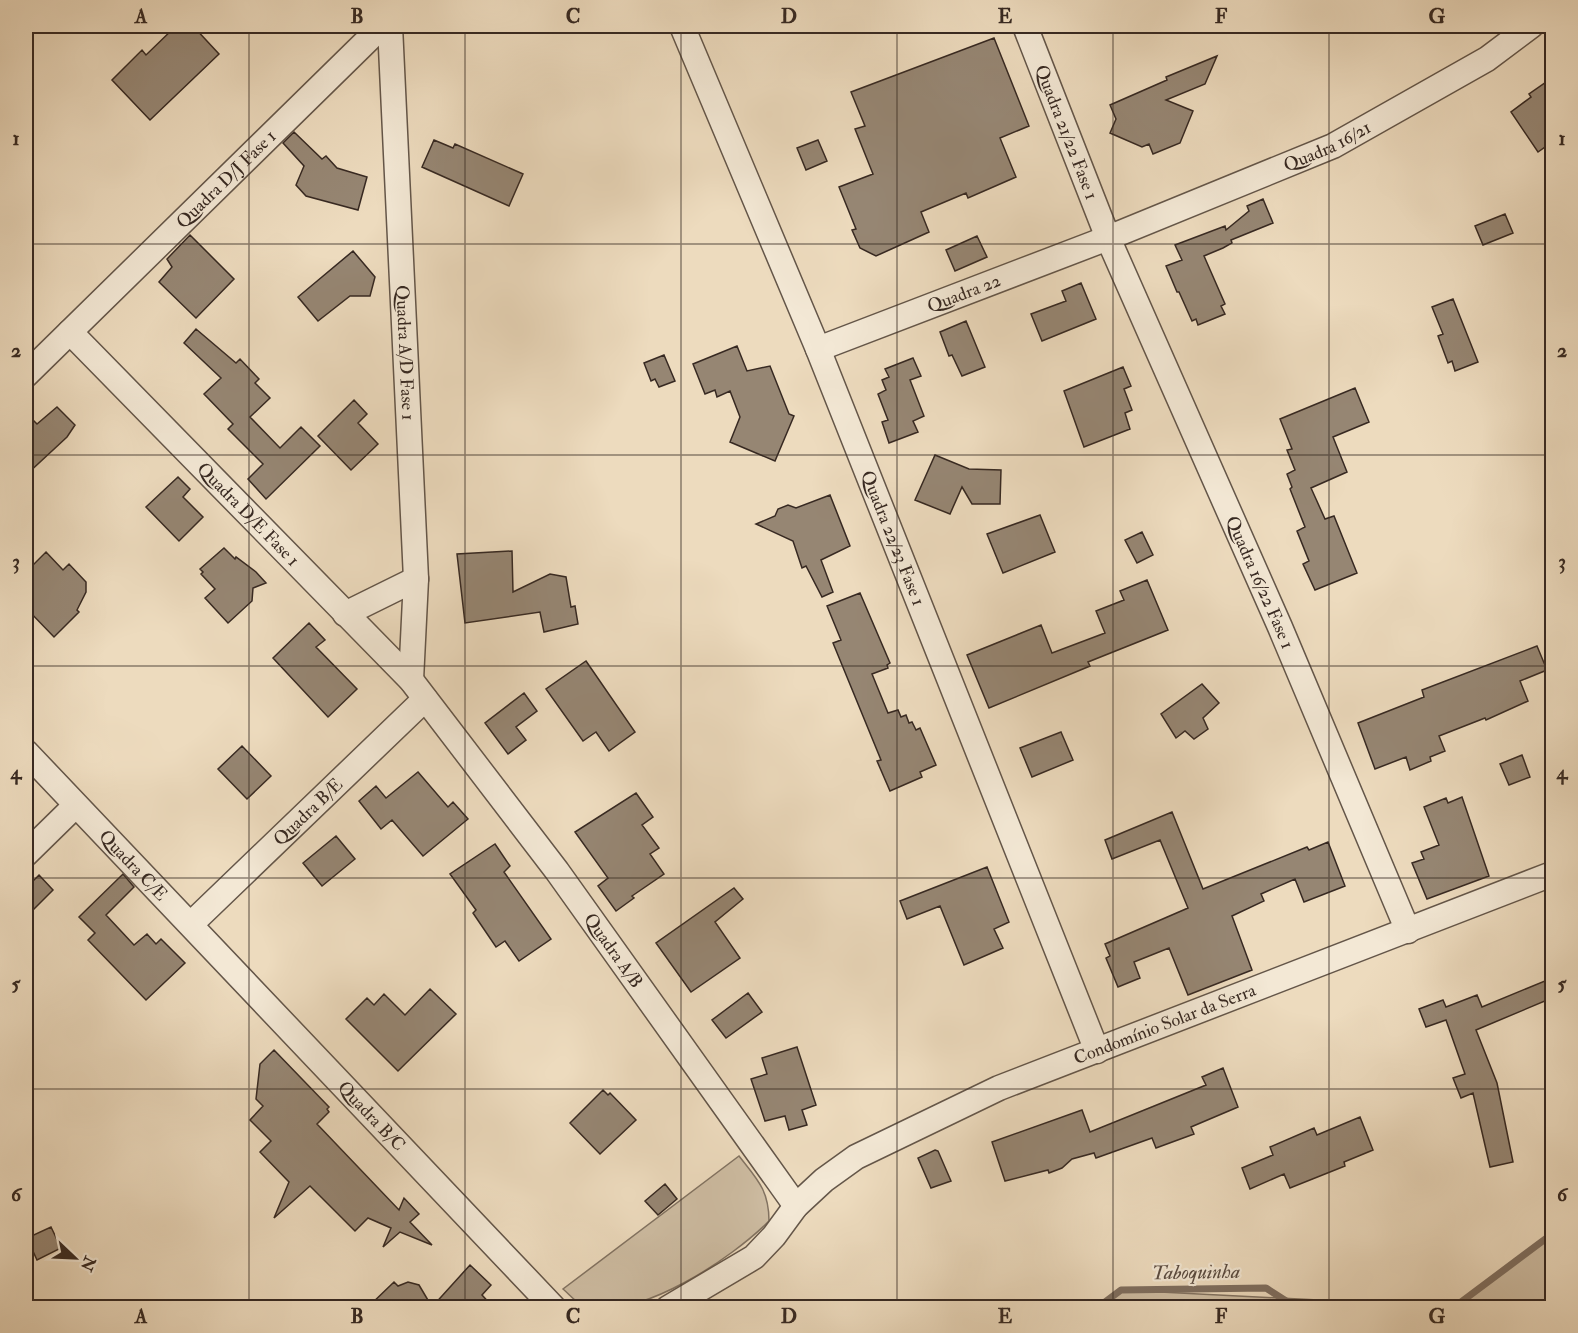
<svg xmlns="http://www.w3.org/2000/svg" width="1578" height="1333" viewBox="0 0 1578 1333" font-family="'IM FELL Double Pica',serif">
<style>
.green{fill:#cebda3;stroke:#827362;stroke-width:1.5}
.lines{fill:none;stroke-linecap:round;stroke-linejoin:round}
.stream{stroke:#7f6f60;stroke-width:7}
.building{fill:#968673;stroke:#372922;stroke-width:1.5}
.minor-casing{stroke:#645649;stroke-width:27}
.minor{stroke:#f3e8d5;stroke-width:24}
.grid{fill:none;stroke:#372922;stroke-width:1.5;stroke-opacity:0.55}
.labels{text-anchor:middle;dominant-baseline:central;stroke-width:4.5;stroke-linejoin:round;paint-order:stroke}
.street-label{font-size:18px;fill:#372922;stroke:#f3e8d5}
.water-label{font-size:20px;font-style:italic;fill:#5b4c41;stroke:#f3e8d5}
.neatline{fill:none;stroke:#372922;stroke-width:2}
.grid-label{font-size:20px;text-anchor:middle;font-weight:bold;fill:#372922}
</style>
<rect width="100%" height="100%" fill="#eddbbe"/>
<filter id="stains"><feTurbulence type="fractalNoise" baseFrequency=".00333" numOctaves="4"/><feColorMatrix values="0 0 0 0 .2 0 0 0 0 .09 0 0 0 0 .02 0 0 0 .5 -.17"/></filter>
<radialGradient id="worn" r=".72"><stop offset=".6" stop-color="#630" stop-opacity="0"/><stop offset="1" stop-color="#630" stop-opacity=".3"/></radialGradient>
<path class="green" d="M739,1156C757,1179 769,1190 769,1221C732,1258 640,1321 584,1306C577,1304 569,1294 563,1289Z
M1552,1234V1307H1097L1121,1290L1454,1307Z"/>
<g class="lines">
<path class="stream" d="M1097,1308L1121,1290L1266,1288L1297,1308
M1453,1308L1552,1234"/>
</g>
<path class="building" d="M176,26H193L219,54L150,120L112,80L142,50L146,55Z
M994,38L1029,126L1000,138L1016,177L968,198L966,193L921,212L929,232L876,256L860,248L852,230L856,229L839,187L873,174L855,129L865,126L851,92Z
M1217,56L1205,84L1166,100L1193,111L1180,143L1153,154L1149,144L1142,147L1110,133L1116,119L1110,105L1167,80L1166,77Z
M1552,78V142L1538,152L1511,112L1531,97L1529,94Z
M294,132L322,159L326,156L337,168L367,177L358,210L306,196L296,185L304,166L283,143Z
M434,140L453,148L455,144L523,174L509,206L422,167Z
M818,140L827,161L806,170L797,148Z
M1263,199L1273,223L1231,240L1232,243L1223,248L1204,256L1225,304L1221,306L1225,314L1198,325L1196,319L1192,321L1179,292H1177L1166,266L1182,260L1175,245L1225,226L1226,230L1249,211L1247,206Z
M1505,214L1513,233L1483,245L1475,226Z
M190,235L234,279L196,318L159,282L172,267L167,259Z
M977,236L987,257L955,271L946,250Z
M353,251L375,277L370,296H350L318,321L298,297Z
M1081,283L1096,319L1042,341L1031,314L1066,301L1062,291Z
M1453,299L1478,362L1455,371L1452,361L1448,363L1438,336L1443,334L1432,307Z
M966,321L985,367L962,376L952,355L949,356L940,332Z
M196,329L236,363L240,359L259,379L255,383L270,398L250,417L280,448L301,427L320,446L266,499L248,479L263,464L228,429L233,424L204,394L221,378L184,343Z
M737,346L747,371L770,366L789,414L794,416L775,461L730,442L740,417L730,391L717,397L715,390L705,394L693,364Z
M664,355L675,381L659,387L655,379L651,381L644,363Z
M913,358L921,376L910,380L924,416L913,421L918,432L889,443L882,422L888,420L878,394L886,390L882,380L889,377L885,369Z
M1123,367L1131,386L1124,389L1132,410L1125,413L1130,429L1084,447L1064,391Z
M1355,388L1369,422L1333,437L1347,472L1311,488L1325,519L1334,516L1357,573L1315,590L1303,564L1309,561L1297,531L1305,527L1290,489L1292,487L1287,474L1295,470L1287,450L1292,449L1280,419Z
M354,400L367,414L358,423L378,444L351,470L318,436Z
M57,407L75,425L67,437L26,475V413L37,424Z
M935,455L969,469L1001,470L1000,504H972L962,487L950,514L915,500Z
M178,477L190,489L183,497L203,517L179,541L146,507Z
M830,495L850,546L821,560L833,592L822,597L806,566L802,568L793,541L756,524L775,516L778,509L788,505L796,508Z
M1040,515L1055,552L1003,573L987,534Z
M1142,532L1153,555L1137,563L1125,540Z
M224,548L235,559L236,557L256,572L266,583L253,588L252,601L228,623L205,598L215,589L201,574L203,572L200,569Z
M512,551L513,592L550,574L566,577L571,607L575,606L578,624L544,632L540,612L465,623L457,554Z
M46,552L63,570L69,564L86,582V592L77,610L79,612L54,637L26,608V572Z
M1147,580L1168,630L1088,662L1090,666L989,708L967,655L1041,625L1052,653L1105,633L1096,611L1124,600L1120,591Z
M860,593L890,663L887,665L888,668L872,674L888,713L898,710L901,717L906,715L909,723L912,722L916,730L920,728L936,765L920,772L922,777L890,791L877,761L881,760L833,643L841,640L827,606Z
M309,623L325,640L316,647L357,689L328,717L273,658Z
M1537,646L1547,670L1520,681L1528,701L1486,720L1485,718L1439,736L1445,751L1430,757L1431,761L1410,770L1406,757L1375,769L1358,723L1424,697L1422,690Z
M586,661L635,732L609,751L596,732L583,741L546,689Z
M1202,684L1219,703L1203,718L1208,729L1194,739L1185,731L1176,738L1161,714Z
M524,693L537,711L516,727L526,740L508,754L485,723Z
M1061,732L1073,760L1032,777L1020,748Z
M242,746L271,776L247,799L218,769Z
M1522,755L1530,777L1509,785L1500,764Z
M418,772L448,807L453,802L468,819L423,856L392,820L381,829L359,801L376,786L386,798Z
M636,793L653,817L642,825L659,848L650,854L664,874L632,896L634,898L616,911L598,886L608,878L575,832Z
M1462,797L1489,876L1427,899L1412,863L1424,859L1421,852L1439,845L1424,807L1446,798L1448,803Z
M1172,812L1203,889L1307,847L1309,850L1328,842L1345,886L1304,902L1295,879L1261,894L1264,901L1232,916L1252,970L1188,995L1169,948L1134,962L1140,978L1118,987L1106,958L1110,956L1105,944L1188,908L1160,840L1112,859L1105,840Z
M336,836L355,859L322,886L303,863Z
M495,844L510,866L504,872L551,939L519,961L505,941L496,947L473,913L476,910L450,874Z
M987,867L1009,922L994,929L1003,948L964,965L940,906L907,919L900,901Z
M123,874L134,887L106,915L134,945L147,934L156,944L161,939L185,963L146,1000L88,940L95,933L79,917Z
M39,875L53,890L26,917V888Z
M734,888L743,899L715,922L740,958L691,992L656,943Z
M1552,978V998L1476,1030L1497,1083L1513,1162L1490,1167L1473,1093L1461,1098L1453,1078L1465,1074L1446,1020L1426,1027L1419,1009L1443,1000L1446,1007L1477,995L1482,1007Z
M430,989L456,1014L398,1071L346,1019L367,998L374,1005L384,994L405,1015Z
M748,993L762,1012L726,1038L712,1020Z
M797,1047L816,1105L802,1110L807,1125L789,1130L785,1116L765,1121L751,1079L767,1074L762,1058Z
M274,1050L329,1107L327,1109L329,1112L317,1124L399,1210L404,1198L419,1214L410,1222L432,1245L400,1232L383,1247L391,1228L368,1218L355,1231L310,1186L274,1218L289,1182L260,1152L271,1141L250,1120L263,1106L256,1099L260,1064Z
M1223,1068L1238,1107L1191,1127L1194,1134L1156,1148L1152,1138L1096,1158L1094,1153L1072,1159L1062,1168L1049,1173L1048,1170L1005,1181L992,1142L1082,1110L1090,1132L1206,1085L1202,1077Z
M603,1090L608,1095L610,1093L636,1120L600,1154L570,1123Z
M1360,1117L1373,1150L1344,1162L1345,1166L1290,1188L1284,1174L1250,1189L1242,1168L1273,1155L1270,1147L1314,1128L1317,1135Z
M935,1150L938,1151L951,1181L931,1188L918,1158Z
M665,1184L677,1199L658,1215L645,1201Z
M51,1227L61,1248L37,1260L27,1238Z
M470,1265L491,1285L482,1295L494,1308H367L394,1282L398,1286L408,1282L419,1285L432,1307Z"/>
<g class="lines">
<g class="minor-casing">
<g id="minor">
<path id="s1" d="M390,26L416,579L411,680"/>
<path id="s2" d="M682,26L818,349L1097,1051"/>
<path id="s3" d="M1025,26L1108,238L1280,627L1408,931"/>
<path id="s4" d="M70,332L411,680L557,871L796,1206"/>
<path id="s5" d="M818,349L1108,238L1333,146L1487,59L1531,26"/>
<path id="s6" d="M26,375L382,26"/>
<path d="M345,614L416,579"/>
<path id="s7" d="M26,752L554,1308"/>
<path d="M26,854L75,806"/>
<path id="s8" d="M191,924L425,699"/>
<path id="s9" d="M668,1308L754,1257L774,1236L796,1206L824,1180L856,1157L999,1088L1552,874"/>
</g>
</g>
<use href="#minor" class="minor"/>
</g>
<path class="grid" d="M249,26V1308M465,26V1308M681,26V1308M897,26V1308M1113,26V1308M1329,26V1308M26,244H1552M26,455H1552M26,666H1552M26,878H1552M26,1089H1552"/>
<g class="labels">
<g class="street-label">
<text stroke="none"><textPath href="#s3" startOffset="114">Quadra 21/22 Fase 1</textPath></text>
<text stroke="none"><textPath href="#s5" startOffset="548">Quadra 16/21</textPath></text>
<text stroke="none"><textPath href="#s6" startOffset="280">Quadra D/J Fase 1</textPath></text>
<text stroke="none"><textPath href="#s5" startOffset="156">Quadra 22</textPath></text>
<text stroke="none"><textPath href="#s1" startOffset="327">Quadra A/D Fase 1</textPath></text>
<text stroke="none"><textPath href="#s4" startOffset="255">Quadra D/E Fase 1</textPath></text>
<text stroke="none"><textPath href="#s2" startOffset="554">Quadra 22/23 Fase 1</textPath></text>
<text stroke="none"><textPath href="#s3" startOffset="604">Quadra 16/22 Fase 1</textPath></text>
<text stroke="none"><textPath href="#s8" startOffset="162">Quadra B/E</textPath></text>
<text stroke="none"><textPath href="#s7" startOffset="156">Quadra C/E</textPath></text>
<text stroke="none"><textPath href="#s4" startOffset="825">Quadra A/B</textPath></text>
<text stroke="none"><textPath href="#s9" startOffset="580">Condomínio Solar da Serra</textPath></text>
<text stroke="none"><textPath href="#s7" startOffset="502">Quadra B/C</textPath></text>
</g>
<g class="water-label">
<text transform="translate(1196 1272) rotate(-1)">Taboquinha</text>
</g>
</g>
<rect width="1578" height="1333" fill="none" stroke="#eddbbe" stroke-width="66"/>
<g transform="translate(75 1258) rotate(113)" stroke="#f3e8d5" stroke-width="4.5" paint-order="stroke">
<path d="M0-4.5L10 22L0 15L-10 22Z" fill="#372922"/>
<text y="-9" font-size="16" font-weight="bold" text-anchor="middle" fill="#372922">N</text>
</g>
<rect x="33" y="33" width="1512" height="1267" class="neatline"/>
<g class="grid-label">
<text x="141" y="23">A</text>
<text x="357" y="23">B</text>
<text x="573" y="23">C</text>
<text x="789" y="23">D</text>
<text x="1005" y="23">E</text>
<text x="1221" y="23">F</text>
<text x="1437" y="23">G</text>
<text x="16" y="145">1</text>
<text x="1562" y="145">1</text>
<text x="16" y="357">2</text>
<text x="1562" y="357">2</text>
<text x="16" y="568">3</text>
<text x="1562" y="568">3</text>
<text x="16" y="779">4</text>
<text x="1562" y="779">4</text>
<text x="16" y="990">5</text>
<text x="1562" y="990">5</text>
<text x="16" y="1201">6</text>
<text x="1562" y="1201">6</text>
<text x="141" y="1323">A</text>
<text x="357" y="1323">B</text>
<text x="573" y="1323">C</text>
<text x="789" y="1323">D</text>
<text x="1005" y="1323">E</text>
<text x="1221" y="1323">F</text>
<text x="1437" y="1323">G</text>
</g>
<rect width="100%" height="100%" filter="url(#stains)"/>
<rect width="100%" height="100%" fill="url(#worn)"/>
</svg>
